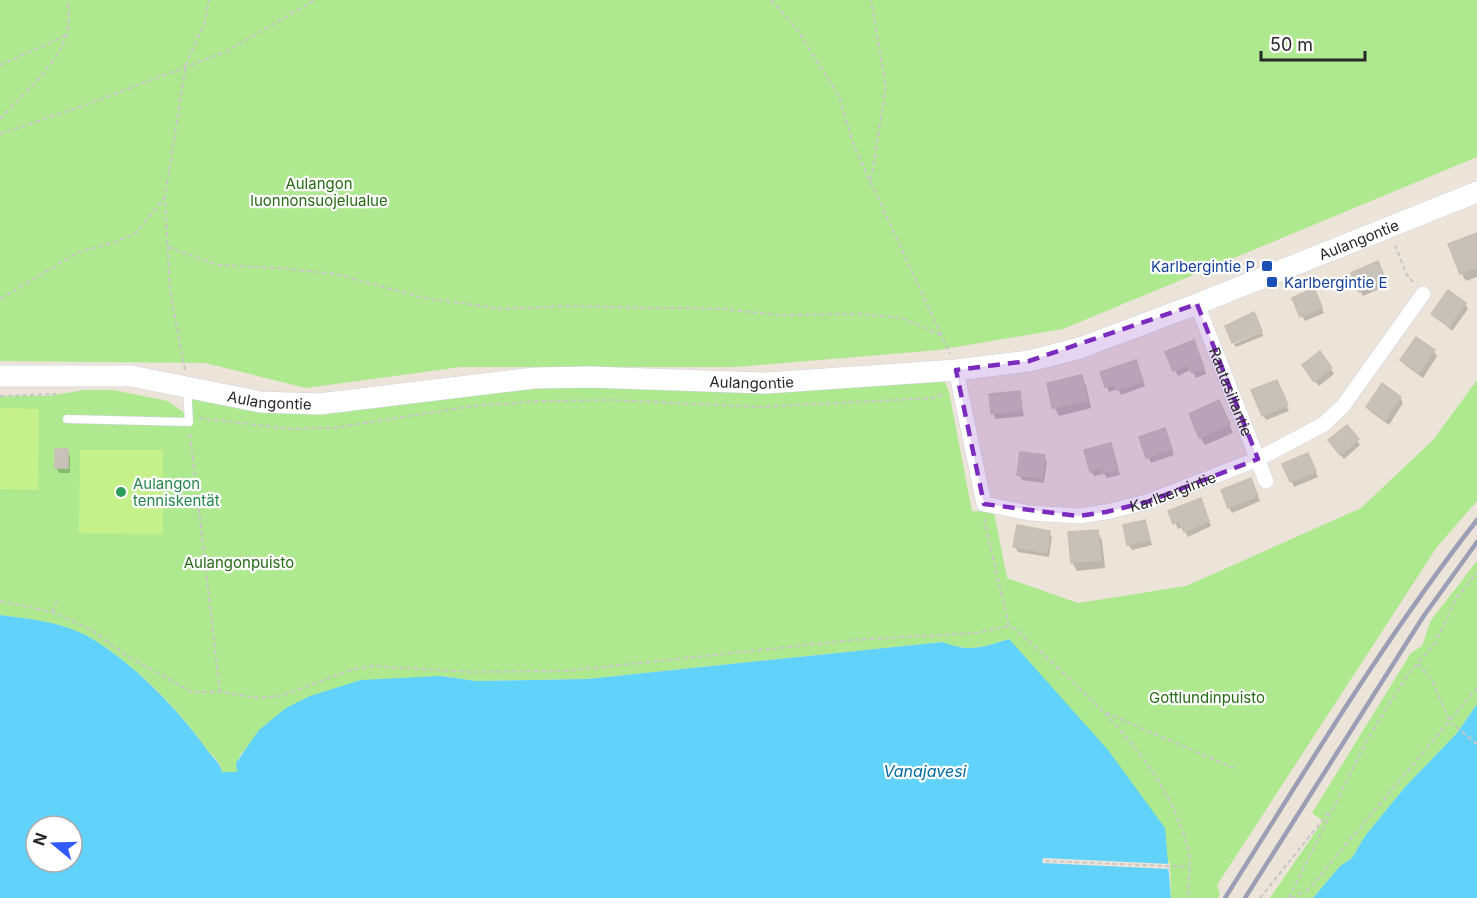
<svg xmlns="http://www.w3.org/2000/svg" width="1477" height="898" viewBox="0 0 1477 898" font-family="Inter,sans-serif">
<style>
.green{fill:#aee98f}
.pitch{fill:#c6f18a}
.water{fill:#61d2f9;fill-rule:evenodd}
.pier{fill:#ede4d9}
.shadow{fill:#0003}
.building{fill:#c8c1b9;stroke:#c8c0b2;stroke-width:1.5}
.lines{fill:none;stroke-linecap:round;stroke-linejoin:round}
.lane-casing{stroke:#ced2e3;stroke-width:9}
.street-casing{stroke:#ced2e3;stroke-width:16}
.secondary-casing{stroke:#ced2e3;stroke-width:22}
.path{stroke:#c7c7c7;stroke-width:2;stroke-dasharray:4.5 3;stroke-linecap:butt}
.lane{stroke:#fff;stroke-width:8}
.street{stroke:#fff;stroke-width:15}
.secondary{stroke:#fff;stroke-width:21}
.rail{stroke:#9b9fb5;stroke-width:4.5}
.marked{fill:#7b2cbf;fill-opacity:0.2;stroke:#7b2cbf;stroke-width:4.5;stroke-dasharray:12 8;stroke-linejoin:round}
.transit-dot{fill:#1a4fb4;stroke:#fff;stroke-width:2}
.leisure-dot{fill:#2e9e5b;stroke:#fff;stroke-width:2}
.labels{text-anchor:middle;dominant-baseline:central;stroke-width:4.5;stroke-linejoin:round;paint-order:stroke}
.park-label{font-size:15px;fill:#266c13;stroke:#fff}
.street-label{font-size:15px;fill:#292929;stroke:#fff}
.transit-label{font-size:15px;fill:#164399;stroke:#fff;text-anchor:end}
.leisure-label{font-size:15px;fill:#27864d;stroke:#fff;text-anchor:start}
.water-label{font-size:16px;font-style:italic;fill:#016da4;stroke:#fff}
</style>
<rect width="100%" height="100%" fill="#ede4d9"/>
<path class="green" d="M0,0H1477V157L1063,329L939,350L735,367H461L306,388L205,363L0,361Z
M944,379L949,392L972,511L994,512L1007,578L1078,603L1186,586L1361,508L1433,440L1477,380V501L1437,547L1217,885L1220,894L1218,898H1171L1170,864L1009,639C983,647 970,653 943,642L587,679L475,681L441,676L242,752L237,763V772H222C220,759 212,757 205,747C178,708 131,661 89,637C62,622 30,619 0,615V396H49L84,390H113L168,401L187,415L188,398L521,387Z
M1477,561V704L1457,733L1405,787L1365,836L1352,858L1340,866L1313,898H1270L1323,821L1312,813L1411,653L1422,646L1431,620Z"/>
<path class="pitch" d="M0,408L39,409L38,490L0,489Z
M80,450H163V534L79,533Z"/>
<path class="water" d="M0,615C30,619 62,622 89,637C131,661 177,708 205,747C212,758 219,760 222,772H237L236,763L259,730L286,708L310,696L361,680L441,676L475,681L587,679L943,642C970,653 983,647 1009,639L1108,750L1165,828L1171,898H0ZM36,826H72V862H36Z
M1477,704V898H1313L1340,866L1352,858L1365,836L1405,787L1457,733Z"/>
<path class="pier" d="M1043,858L1170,864V869L1042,863Z"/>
<path class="shadow" d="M1477,234V277L1466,281L1461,273Z
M1380,268L1388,285L1363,296L1360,291Z
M1316,295L1324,313L1305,321L1302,316Z
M1465,304L1468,309L1452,331L1433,314Z
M1262,332L1263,336L1236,347L1234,344Z
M1196,347L1206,374L1196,378L1192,369L1178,376L1175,370Z
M1434,351L1437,356L1423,378L1405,365L1402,360Z
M1135,362L1145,386L1121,395L1118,389L1109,392L1106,386Z
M1331,369L1334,374L1319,386L1307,371Z
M1081,377L1086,385L1091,408L1059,416L1054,407Z
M1279,387L1289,411L1266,420L1263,415Z
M1019,392L1024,416L996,419L993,413Z
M1400,398L1403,403L1389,425L1371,412L1367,407Z
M1223,411L1233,433L1205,445L1200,437Z
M1167,435L1174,455L1151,463L1148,457Z
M1357,440L1360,445L1344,459L1333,446Z
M1110,444L1120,475L1107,478L1104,474L1094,476L1091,471Z
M67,451L70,456V473H59L56,467Z
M1044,457L1047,462L1044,483L1022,480L1019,474Z
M1310,460L1318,477L1294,487L1284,465Z
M1253,485L1260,501L1232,513L1229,507Z
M1203,505L1211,526L1188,537L1183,527L1178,529L1170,512Z
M1145,522L1152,545L1132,550L1128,544Z
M1097,531L1102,540L1105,568L1077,571L1072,562Z
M1049,532L1052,537L1049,557L1018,552L1015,547Z"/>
<path class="building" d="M1477,233V267L1460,274L1448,244Z
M1378,261L1386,280L1359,292L1351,273Z
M1314,288L1322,307L1300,317L1292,298Z
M1448,290L1466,303L1449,327L1431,314Z
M1254,312L1262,331L1232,343L1225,326Z
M1416,337L1435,350L1419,373L1400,360Z
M1194,340L1204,368L1192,373L1188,365L1173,371L1165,352Z
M1320,351L1332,368L1314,382L1302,365Z
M1136,360L1143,381L1117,390L1114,384L1105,387L1100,372Z
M1082,375L1087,400L1052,408L1047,383Z
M1277,380L1288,405L1262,416L1251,390Z
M1382,383L1401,397L1385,420L1366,407Z
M1020,391L1022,410L991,414L989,394Z
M1219,400L1230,424L1199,438L1189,414Z
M1347,425L1359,439L1340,455L1328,440Z
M1165,428L1172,449L1146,458L1139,437Z
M1111,443L1118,469L1102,473L1101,468L1090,472L1084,450Z
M55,449H68V468H55Z
M1020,452L1045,455L1042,478L1017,475Z
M1308,453L1316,471L1290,482L1282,464Z
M1251,478L1258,496L1228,508L1221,490Z
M1201,498L1209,521L1184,532L1179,522L1173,524L1168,511Z
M1145,520L1150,540L1127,545L1123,525Z
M1017,525L1050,531L1047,553L1013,547Z
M1098,530L1101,560L1071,563L1068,532Z"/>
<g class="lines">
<g class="lane-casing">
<path id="lane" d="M67,419L189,422L187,388"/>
</g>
<g class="street-casing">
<g id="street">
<path id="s1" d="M1197,304L1266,481"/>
<path id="s2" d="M956,370L984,504L1030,513L1078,516L1106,512L1147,502L1258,459L1324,424L1343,406L1423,294"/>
</g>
</g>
<g class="secondary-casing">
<g id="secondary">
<path id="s3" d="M0,376H131L261,402L319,404L534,378L590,377L766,383L956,370L1029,361L1080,348L1197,304L1477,192"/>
</g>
</g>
<path class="path" d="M771,0L796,28L839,96L854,146L950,354
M0,65L69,34
M0,119C29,86 80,50 67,0
M0,134L80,107L225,52L315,0
M871,180L886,87L871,0
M1395,245L1407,275L1413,282
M168,247L217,265L279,268L336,274L424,298L503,309L564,306L723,309L778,315L861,314L902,318L941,335
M0,299L77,253L118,241L136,233L165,197
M185,370L170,291L165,197L186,64L205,22L209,0
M0,396L56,394
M199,418L291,429L333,428L473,406L542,401L612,400L761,407L933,398L945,393
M190,434L220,692
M984,519L1009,626L1019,632C1085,694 1163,756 1188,848C1193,865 1187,881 1189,898
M0,601L52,612L90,629L129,657L192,692H220L258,698L280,696L351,670L371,666L471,672L566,671L853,640L976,633L1009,626
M52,612L57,601
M1418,664L1432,680L1450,722L1477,744
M1106,713L1236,769
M1045,861L1189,867
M1260,898L1329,812
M1289,898L1366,742L1406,677L1435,643L1457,597L1477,573
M1292,898L1309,889L1477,688"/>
<use href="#lane" class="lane"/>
<use href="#street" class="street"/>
<use href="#secondary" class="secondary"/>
<path class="rail" d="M1225,898C1306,770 1384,639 1477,520
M1245,898L1423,617L1477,542"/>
</g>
<path class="marked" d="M1197,304L1258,459L1147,502L1106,512L1078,516L984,504L956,370L1029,361Z"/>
<g class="transit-dot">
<rect x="1261" y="260" width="12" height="12" rx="3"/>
<rect x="1266" y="276" width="12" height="12" rx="3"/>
</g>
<circle class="leisure-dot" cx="121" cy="492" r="6"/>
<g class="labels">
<g class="park-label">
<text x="319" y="183">Aulangon<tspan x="319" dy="17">luonnonsuojelualue</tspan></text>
<text x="239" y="562">Aulangonpuisto</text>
<text x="1207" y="697">Gottlundinpuisto</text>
</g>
<g class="street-label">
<text stroke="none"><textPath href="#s3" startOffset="1386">Aulangontie</textPath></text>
<text stroke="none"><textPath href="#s3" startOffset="756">Aulangontie</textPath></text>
<text stroke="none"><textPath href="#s1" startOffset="94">Rautasillantie</textPath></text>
<text stroke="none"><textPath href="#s3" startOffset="272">Aulangontie</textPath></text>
<text stroke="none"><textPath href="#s2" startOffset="330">Karlbergintie</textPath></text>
</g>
<g class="transit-label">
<text x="1255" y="266">Karlbergintie P</text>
<text x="1284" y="282" text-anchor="start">Karlbergintie E</text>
</g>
<g class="leisure-label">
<text x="133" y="483">Aulangon<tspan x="133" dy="17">tenniskentät</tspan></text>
</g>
<g class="water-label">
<text x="925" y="771">Vanajavesi</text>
</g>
</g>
<g transform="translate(54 844) rotate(289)"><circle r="28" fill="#ffffff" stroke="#a9a9a9" stroke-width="1.5"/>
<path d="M0-4.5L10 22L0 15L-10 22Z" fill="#335aff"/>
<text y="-9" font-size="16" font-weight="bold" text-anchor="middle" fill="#292929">N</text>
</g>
<path d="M1261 51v9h104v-9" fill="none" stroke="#292929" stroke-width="3"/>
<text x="1270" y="51" font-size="18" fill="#292929" stroke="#ffffff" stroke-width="4.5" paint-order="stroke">50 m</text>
</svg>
